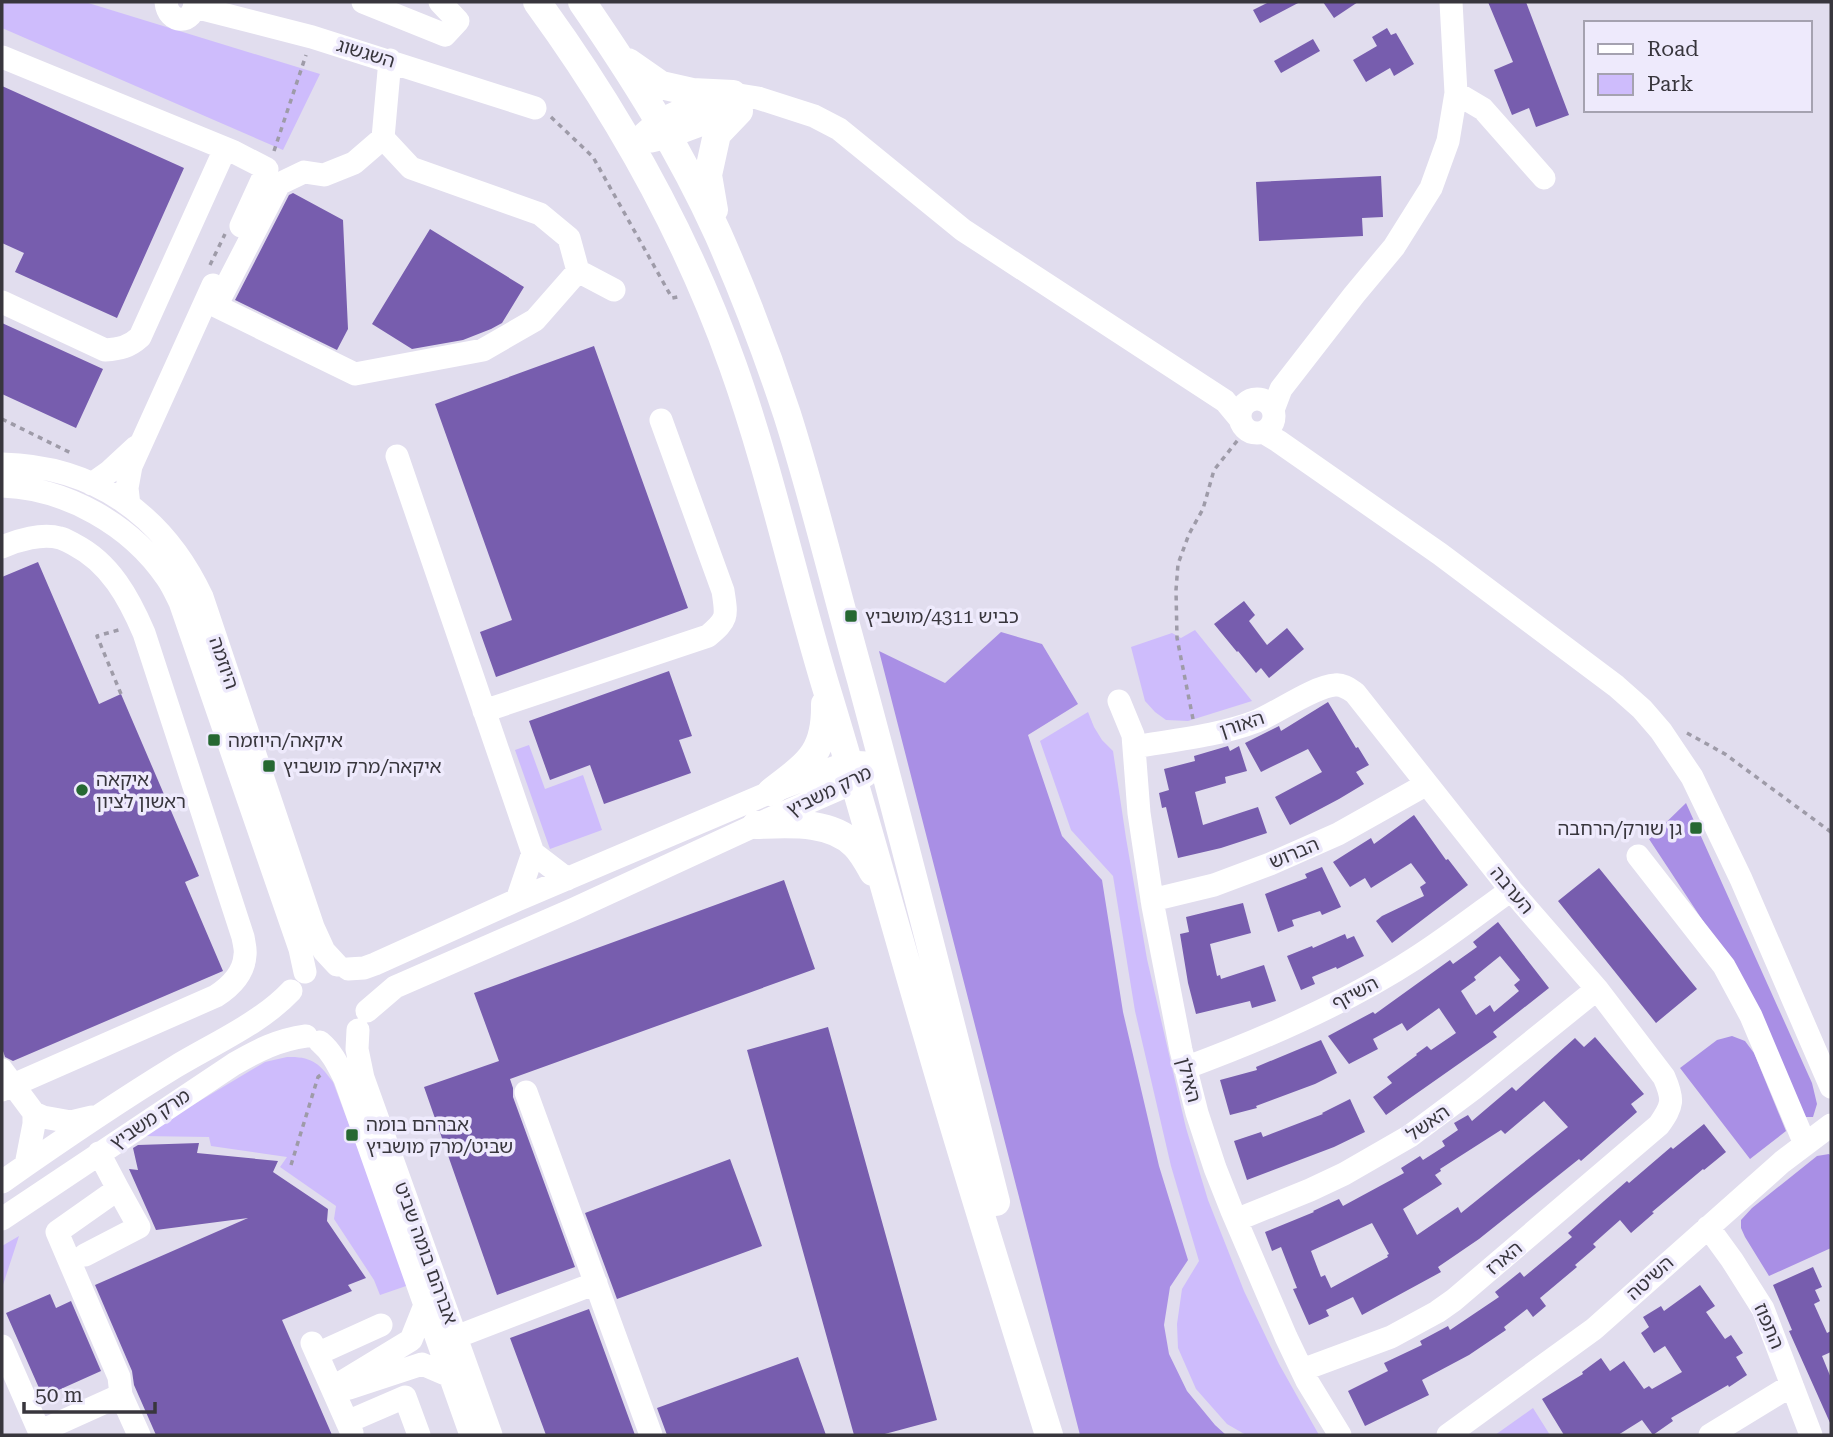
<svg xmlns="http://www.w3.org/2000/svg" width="1833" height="1437" viewBox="0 0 1833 1437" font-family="'Roboto Serif','Noto Sans Hebrew',serif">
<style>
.green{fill:#cebcfc}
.forest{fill:#a98fe5}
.building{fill:#775dae;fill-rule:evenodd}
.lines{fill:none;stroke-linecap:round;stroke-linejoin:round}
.path{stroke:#9e9ba8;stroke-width:3.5;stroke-dasharray:5 5;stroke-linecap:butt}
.minor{stroke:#fff;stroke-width:23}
.major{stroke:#fff;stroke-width:28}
.poi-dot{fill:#266832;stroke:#eeeafc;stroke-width:2.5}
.labels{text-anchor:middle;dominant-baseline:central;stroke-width:7;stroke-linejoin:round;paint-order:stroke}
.street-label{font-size:19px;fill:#38363d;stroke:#eeeafc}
.poi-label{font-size:19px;fill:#38363d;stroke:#eeeafc;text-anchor:start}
</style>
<rect width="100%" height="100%" fill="#e1ddee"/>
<path class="green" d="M2,2H85L320,74L283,150L2,28Z
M1195,630L1252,701L1188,721L1166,720L1155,712L1145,701L1131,647L1172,633L1181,638Z
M1088,712L1094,727L1102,740L1113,751L1126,838L1147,959L1186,1128L1208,1200L1244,1291L1279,1364L1319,1435H1246L1227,1424L1196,1389L1178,1348L1177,1324L1182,1289L1199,1261L1171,1166L1135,1011L1113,876L1071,830L1040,741Z
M529,745L545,789L583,775L602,830L550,849L515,750Z
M287,1057C312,1056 320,1064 333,1082L409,1285L380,1295L374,1280L334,1219L336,1206L280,1167L287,1157L211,1146L209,1137L141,1136L265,1062Z
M19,1236L2,1288V1246Z
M1533,1408L1550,1435H1495Z"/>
<path class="forest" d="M1001,632L1042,644L1078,704L1028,735L1062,836L1102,880L1123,1012L1159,1166L1188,1260L1170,1287L1164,1325L1169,1354L1187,1391L1215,1425L1226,1435H1080L879,651L945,683Z
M1686,803L1812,1083L1817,1104L1813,1117H1804L1730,962L1649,839Z
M1732,1036L1745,1041L1754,1053L1786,1131L1750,1159L1680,1068L1717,1040Z
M1829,1154L1831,1156V1248L1769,1276L1745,1237L1741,1228V1220L1752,1208L1817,1156Z"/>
<path class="building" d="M1269,2H1300L1260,23L1253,10Z
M1323,2H1358L1334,18Z
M1488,2H1526L1569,115L1536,127L1529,108L1512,115L1494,70L1513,62Z
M1387,28L1391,35L1396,33L1414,64L1394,76L1390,68L1366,82L1353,60L1377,46L1372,37Z
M1313,39L1320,51L1281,73L1274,61Z
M2,86L184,168L117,318L15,272L24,253L2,243Z
M1381,176L1383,217L1362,218L1363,236L1259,241L1256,182Z
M293,193L343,220L348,329L337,350L235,300L289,195Z
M430,229L524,287L502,323L491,329L463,340L412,349L372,324Z
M2,323L103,369L76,428L2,394Z
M594,346L688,608L496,677L480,632L512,620L435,404Z
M38,562L99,704L121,694L199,876L185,882L223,971L13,1061L5,1057L2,1048V577Z
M1244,601L1255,615L1249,621L1267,645L1287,628L1304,649L1269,678L1261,668L1256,673L1238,651L1237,652L1214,624Z
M669,671L692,736L679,740L691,773L604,804L590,765L550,780L529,721Z
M1328,702L1356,748L1358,747L1369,765L1356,772L1364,784L1339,799L1290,825L1275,797L1322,772L1308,749L1261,772L1245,743L1279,726L1281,731Z
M1228,746L1230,751L1239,746L1247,771L1225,777L1226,783L1195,792L1203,825L1258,807L1267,833L1221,848L1178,858L1166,807L1162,808L1159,793L1169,790L1164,769L1195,761L1194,756Z
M1414,815L1446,860L1448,859L1468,885L1392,943L1376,921L1382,916L1424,896L1420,887L1426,883L1411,863L1371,888L1365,878L1350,887L1333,862L1371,838L1374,844Z
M1322,867L1341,907L1322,915L1320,911L1292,920L1294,926L1278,932L1265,894L1307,878L1305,874Z
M1599,868L1697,989L1656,1023L1558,901Z
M784,880L815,969L510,1079L513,1088V1097L575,1267L497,1295L424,1087L499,1061L474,993Z
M1243,903L1251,933L1210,944L1217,976L1220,975L1221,979L1264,965L1276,1001L1252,1008L1250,1001L1196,1014L1188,983L1180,934L1189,932L1186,917Z
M1498,922L1549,988L1493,1032L1497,1037L1386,1115L1373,1097L1392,1083L1387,1077L1417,1055L1416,1054L1427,1046L1431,1050L1456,1033L1439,1008L1407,1031L1402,1023L1373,1039L1378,1049L1349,1064L1328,1036L1373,1012L1375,1014L1450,960L1453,964L1477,947L1473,942ZM1500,956L1520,980L1514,985L1519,991L1494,1012L1490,1005L1476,1015L1461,991L1476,980L1474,977Z
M1345,934L1347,939L1354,936L1364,956L1337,969L1336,967L1312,977L1315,984L1301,990L1287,956L1312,946L1313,948Z
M828,1027L937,1420L881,1435H854L747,1050Z
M1595,1037L1644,1094L1631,1104L1637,1112L1581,1161L1579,1159L1479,1239L1438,1267L1441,1272L1362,1315L1353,1297L1326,1310L1329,1316L1309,1325L1293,1289L1297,1288L1281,1247L1272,1251L1265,1232L1314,1212L1313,1211L1339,1199L1343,1206L1404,1173L1401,1168L1420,1156L1423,1160L1445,1146L1442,1141L1458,1130L1454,1123L1468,1115L1472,1121L1512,1087L1516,1091L1575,1038L1584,1047ZM1544,1101L1568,1127L1461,1213L1458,1207L1417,1235L1403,1209L1442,1184L1435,1175L1441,1171L1440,1169L1501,1130L1505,1134ZM1372,1223L1389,1254L1387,1255L1388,1257L1331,1288L1325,1275L1321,1277L1311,1251Z
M1321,1040L1337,1073L1315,1084L1256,1106L1257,1108L1230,1115L1220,1080L1257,1070L1256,1067Z
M1350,1099L1365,1132L1334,1147L1247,1180L1234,1141L1261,1132L1263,1137L1323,1114L1322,1113Z
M1704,1124L1726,1152L1704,1170L1703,1169L1652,1212L1654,1213L1631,1233L1620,1220L1593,1244L1596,1247L1575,1265L1577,1267L1540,1298L1546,1306L1533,1317L1527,1309L1504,1327L1506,1330L1469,1355L1422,1380L1429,1395L1365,1426L1348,1391L1388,1371L1384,1363L1422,1345L1420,1341L1448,1326L1450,1330L1499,1297L1495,1292L1520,1272L1524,1277L1572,1237L1568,1233L1604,1201L1627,1181L1629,1183L1671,1147L1673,1149Z
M199,1143L197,1153L278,1161L273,1172L328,1209L327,1221L366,1278L348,1285L352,1291L282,1320L332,1435H156L134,1385L132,1371L95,1285L248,1218L156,1230L129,1169L138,1170L133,1148L138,1145Z
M730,1159L762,1246L617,1299L585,1213Z
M1813,1267L1822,1287L1815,1290L1820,1301L1814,1304L1827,1333L1831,1331V1352L1822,1356L1831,1378V1425L1789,1331L1792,1330L1773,1285Z
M1700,1285L1715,1306L1706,1312L1725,1339L1731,1335L1743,1353L1736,1357L1747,1375L1729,1387L1728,1385L1671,1418L1673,1421L1653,1435L1642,1420L1618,1435H1564L1542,1399L1583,1374L1582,1372L1601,1358L1610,1371L1624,1361L1644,1389L1649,1386L1652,1389L1682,1372L1665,1346L1654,1353L1641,1333L1649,1327L1643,1317L1661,1306L1664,1311Z
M50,1294L56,1308L71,1301L101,1371L43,1397L6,1313Z
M589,1309L635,1435H546L510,1338Z
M798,1357L826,1435H667L657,1408Z"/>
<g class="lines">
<path class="path" d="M551,117L593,157L672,298L682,296
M274,151L306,55
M210,265L225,234
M2,419L73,454
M121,694L97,636L122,629
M1193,719L1177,638L1176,590L1178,564L1189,534L1203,509L1214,470L1241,436
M1687,733L1725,754L1831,832
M291,1165L318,1077L322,1074"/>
<path class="minor" d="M166,2C168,25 194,25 195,2
M363,2L445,35L458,21L440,2
M195,7L312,37L535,108
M2,57L234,152L267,169L241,226
M390,60L383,138L411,168L540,214L569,238L578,271L614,290
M1456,93L1483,109L1544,178
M383,138L354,163L324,175L304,172L279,184L216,306L355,374L483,350L535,320L578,271
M651,141L668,137L738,111
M631,145L658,121L695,104L733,94L758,98L814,116L839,129L963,230L1225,401L1240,419
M2,302L105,350C120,349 129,347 140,337L225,149
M1240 416a17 17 0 1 1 34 0a17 17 0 1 1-34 0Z
M1273,410L1281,389L1354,295L1394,247L1431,188L1448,141L1456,93L1451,2
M1263,432L1278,441L1440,554L1616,686L1642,709L1661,731L1692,777L1741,879L1831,1087
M397,456L533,853L567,879
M2,464C94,466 163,514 202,597L313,927L324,951L337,965
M92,484L109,472L136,447
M2,486C66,488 131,525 167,578C172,585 176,594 180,602L300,949L305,972
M129,505L127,488L131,466L213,285
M2,547C18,540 42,533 60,538C65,539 71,543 75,545C110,563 129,598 144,633L243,937C244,943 246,950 245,955C244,973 230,987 216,996L2,1090
M1119,701L1133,735L1139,813L1153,906L1181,1050L1197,1113L1215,1168L1232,1211L1286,1337L1307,1381L1340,1435
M484,711L708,636C728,619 727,617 723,591L661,420
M1134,747C1175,740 1218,736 1257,721C1278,712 1315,686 1335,685C1343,684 1349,689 1355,693L1511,890L1597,989L1664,1077C1674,1100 1673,1105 1659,1125L1454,1300L1437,1312L1391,1337L1302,1370
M1638,856L1724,966L1751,1016L1805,1144
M517,900L533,853
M1152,900L1214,885L1270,864L1338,834L1427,784
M348,969L364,968L375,964L517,900L771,792L849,762L883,764
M367,1011L395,987L574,909L756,825L855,782L866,775
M358,1030L357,1049L363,1078L491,1435
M320,1042C332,1052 338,1065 345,1079L471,1435
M1185,1068C1264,1039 1343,1005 1414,959C1447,938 1479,913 1511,890
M2,1070L34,1113L43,1117L71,1122L92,1117
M526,1092L651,1435
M99,1153L118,1189
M26,1165L34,1124V1113
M2,1182C59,1142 116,1103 175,1067C213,1044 261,1023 291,991
M2,1219L234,1064C258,1050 278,1040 306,1036
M1236,1220L1310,1190L1344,1174L1410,1136L1473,1089L1597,989
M1708,1227L1732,1260L1763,1309L1811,1435
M85,1255L139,1227L118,1189L57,1232L119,1377L121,1395
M456,1337L596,1283
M312,1343L352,1433
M2,1346L41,1435
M317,1354L381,1325
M332,1388L411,1340L425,1305
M349,1388L422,1364L450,1376
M347,1422L405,1397L419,1435
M39,1432L121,1395L139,1435
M1448,1435L1594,1329L1782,1162L1831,1125
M1710,1435L1792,1385"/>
<path class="major" d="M537,2C618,113 687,236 733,366C770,470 793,578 825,684C861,801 893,920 928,1038C966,1171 1008,1303 1049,1435
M582,2C633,76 681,152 718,234C744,293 767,353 787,414C815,502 836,592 861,680C908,854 952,1028 996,1202
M628,62L661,85L692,92L733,94
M714,210L708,175L717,134L739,111
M771,792C807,764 826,754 825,704
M756,825C788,824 830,820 855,845C863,853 868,863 873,872"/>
</g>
<g class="poi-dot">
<rect x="844" y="609" width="14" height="14" rx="3.5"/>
<rect x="207" y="733" width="14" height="14" rx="3.5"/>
<rect x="262" y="759" width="14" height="14" rx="3.5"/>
<circle cx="82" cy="790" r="7"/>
<rect x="1689" y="821" width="14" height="14" rx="3.5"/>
<rect x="345" y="1128" width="14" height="14" rx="3.5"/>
</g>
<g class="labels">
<g class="street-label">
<text transform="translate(366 53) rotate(17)">השגשוג</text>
<text transform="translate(224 663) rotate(71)">היוזמה</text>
<text transform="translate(1242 724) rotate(-18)">האורן</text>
<text transform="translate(829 791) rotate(-26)">מרק משביץ</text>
<text transform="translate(1294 853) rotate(-23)">הברוש</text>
<text transform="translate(1512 890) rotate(50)">הערבה</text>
<text transform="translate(1355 993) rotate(-28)">השיזף</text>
<text transform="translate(1189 1080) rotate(75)">האילן</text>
<text transform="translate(150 1119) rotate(-34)">מרק משביץ</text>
<text transform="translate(1428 1123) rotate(-35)">האשל</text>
<text transform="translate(426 1253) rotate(70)">אברהם בומה שביט</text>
<text transform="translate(1504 1258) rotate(-40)">הארז</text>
<text transform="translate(1650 1278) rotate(-42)">השיטה</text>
<text transform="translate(1769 1326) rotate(67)">התפוז</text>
</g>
<g class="poi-label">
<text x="865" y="616">כביש 4311/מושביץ</text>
<text x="228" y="740">איקאה/היוזמה</text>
<text x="283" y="766">איקאה/מרק מושביץ</text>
<text x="96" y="779">איקאה<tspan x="96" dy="22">ראשון לציון</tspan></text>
<text x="1682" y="828" text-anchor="end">גן שורק/הרחבה</text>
<text x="366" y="1124">אברהם בומה<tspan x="366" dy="22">שביט/מרק מושביץ</tspan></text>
</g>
</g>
<rect width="1833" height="1437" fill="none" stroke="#38363d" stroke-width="7"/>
<rect x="1584" y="21" width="228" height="91" fill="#eeeafc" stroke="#a5a2b0" stroke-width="2"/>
<rect x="1598" y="44" width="35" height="10" fill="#ffffff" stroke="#a5a2b0" stroke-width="2"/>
<text x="1647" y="56" font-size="21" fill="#38363d">Road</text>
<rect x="1598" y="74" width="35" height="21" fill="#cebcfc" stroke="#a5a2b0" stroke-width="2"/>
<text x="1647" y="91" font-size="21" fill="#38363d">Park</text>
<path d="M24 1402v10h131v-10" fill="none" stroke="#38363d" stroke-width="3.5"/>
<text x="35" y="1402" font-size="21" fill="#38363d" stroke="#eeeafc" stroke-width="5" paint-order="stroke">50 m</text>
</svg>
